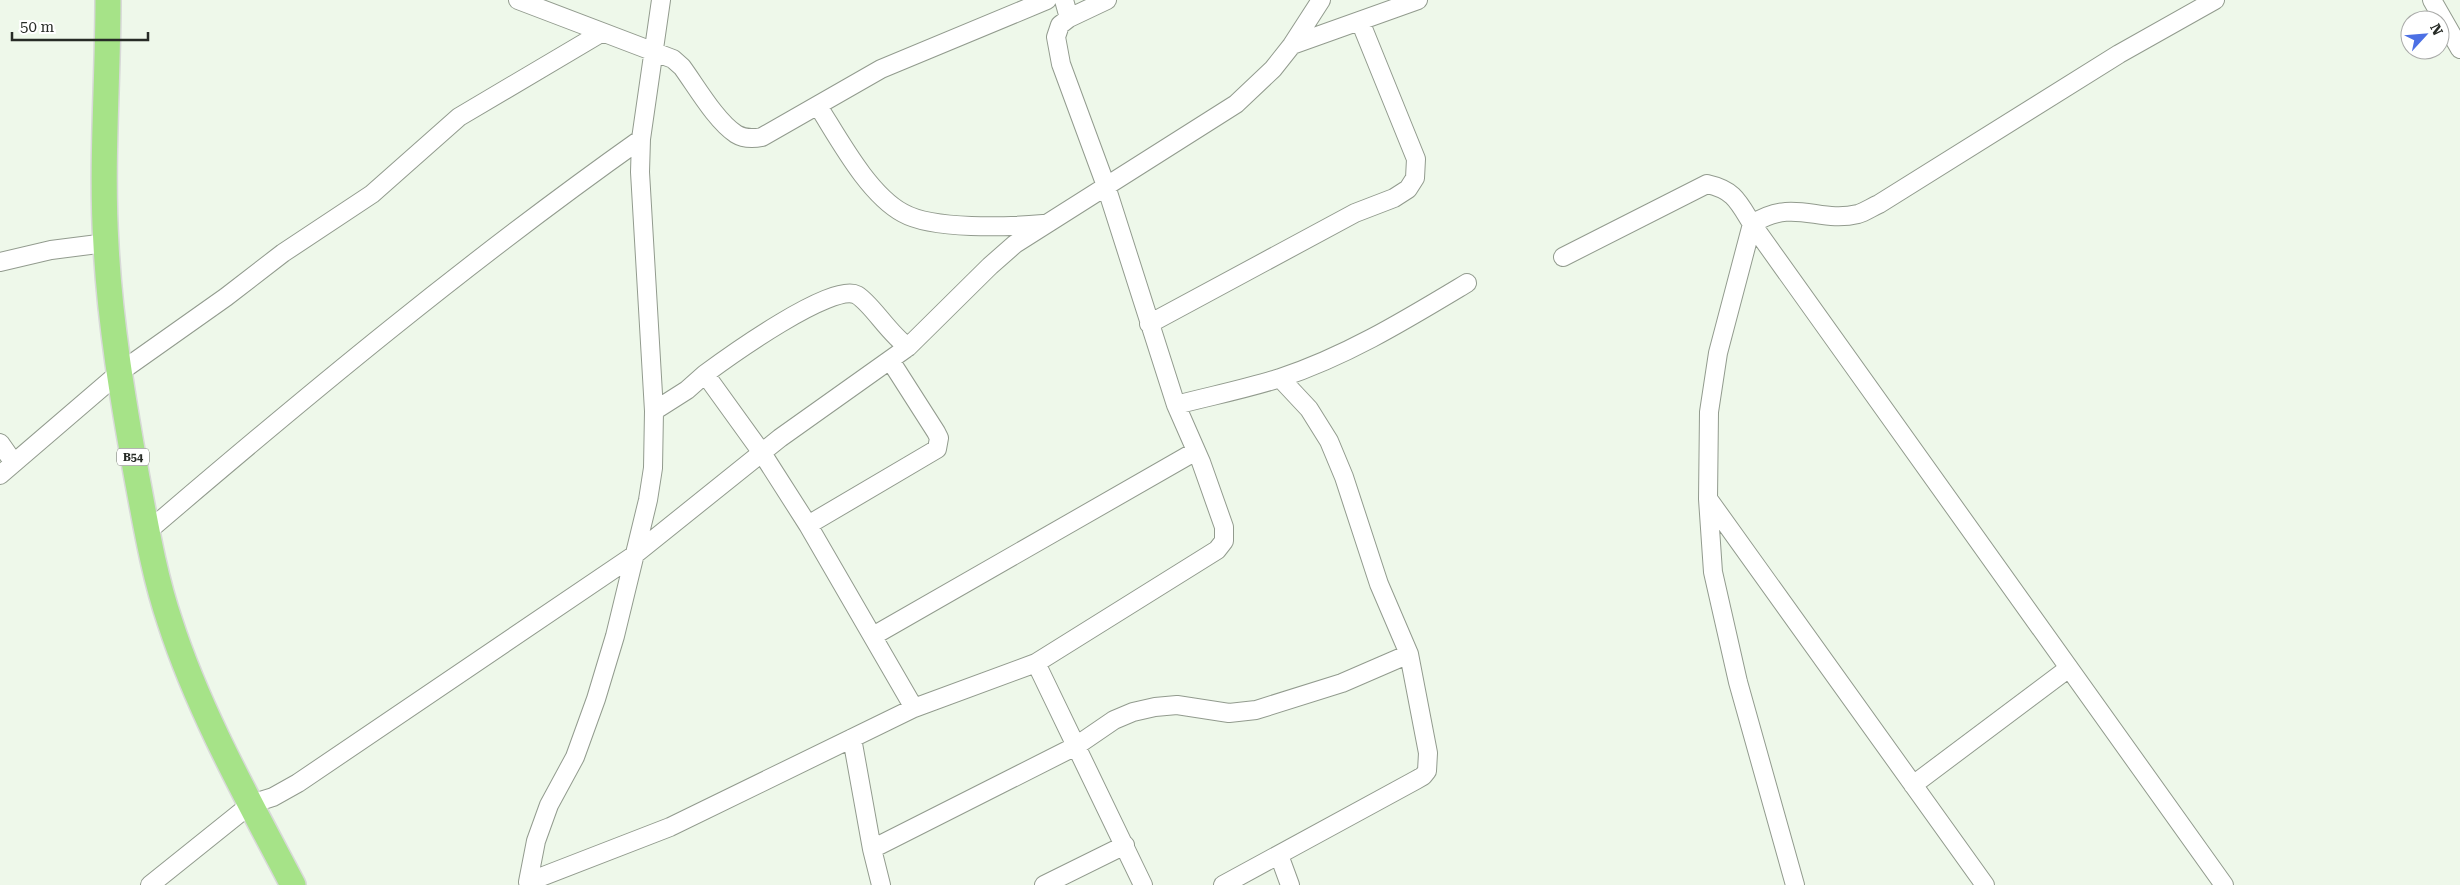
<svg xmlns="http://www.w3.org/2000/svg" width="2460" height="885" viewBox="0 0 2460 885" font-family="'Roboto Serif',serif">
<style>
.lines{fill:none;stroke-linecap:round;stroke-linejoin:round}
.minor-casing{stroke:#929b8e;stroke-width:20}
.highway-casing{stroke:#d8d9d8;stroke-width:28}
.minor{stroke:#fff;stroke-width:18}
.highway{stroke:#a6e388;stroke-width:25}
.labels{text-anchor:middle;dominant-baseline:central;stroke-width:5;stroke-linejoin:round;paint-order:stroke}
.shield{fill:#fff;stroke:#686b67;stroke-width:1}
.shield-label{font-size:11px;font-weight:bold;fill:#272b26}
</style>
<rect width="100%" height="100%" fill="#eef8ea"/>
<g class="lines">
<g class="minor-casing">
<path id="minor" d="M518,0L673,59L682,67C696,86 716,121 736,134C744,139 752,139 762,137L881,69L1047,0
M1064,0L1069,18
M2432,0L2460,49
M1292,45L1418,0
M818,106C839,139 868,194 903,213C933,230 1008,227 1043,224
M1563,257L1707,184C1734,190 1738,201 1752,224L2224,885
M0,262L51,250L106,243
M1149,324L1355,213L1394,198L1408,189L1415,178L1416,159L1360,21
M705,374C728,357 832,282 857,295C872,304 889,334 908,347
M1176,405C1210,396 1246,389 1280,378C1347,356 1407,319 1467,283
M654,411L687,390L705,374L762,453L808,525L914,708L1036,663L1217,550L1224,541V527L1201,462L1176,405L1106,186L1061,64L1056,37L1060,25L1069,18L1107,0
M0,443L14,463
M0,475L120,372L226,297L283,253L372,194L459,117L601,33
M1709,500L1985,885
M808,525L937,449L939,438L936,432L890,360
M147,532C307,395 470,260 641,139
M873,636L1196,451
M1036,663L1143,885
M852,738L872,849L881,885
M1913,785L2069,668
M872,849L1076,746L1114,720L1133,712L1155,707L1177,705L1229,713L1256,710L1342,683L1409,654
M1279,855L1290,885
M528,882L536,841L549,805L575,757L596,699L615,636L648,500L653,468L654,411L640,172L641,139L661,0
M150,885L251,804L273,797L298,783L633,556L780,438L908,347L990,266L1015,244L1236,104L1273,69L1292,45L1321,0
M529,885L528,882L670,827L914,708
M1044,885L1125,845
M1223,885L1416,780L1423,776L1427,771L1428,753L1409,654L1379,584L1344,477L1329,441L1309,409L1280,378
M1795,885L1738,682L1713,572L1708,499L1709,412L1718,353L1752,224C1795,197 1818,224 1858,214C1865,212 1872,207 1879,204L2119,54L2215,0"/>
</g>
<g class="highway-casing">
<path id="highway" d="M108,0C108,81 101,163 106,245C110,323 123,401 137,478C146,526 154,575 170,622C199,712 249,801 293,885"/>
</g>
<use href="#minor" class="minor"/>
<use href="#highway" class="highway"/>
</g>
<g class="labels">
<rect class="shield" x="117" y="448.5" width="32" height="17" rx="4"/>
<g class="shield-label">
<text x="133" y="457">B54</text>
</g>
</g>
<g transform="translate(2425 35) rotate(64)"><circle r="24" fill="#ffffff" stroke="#a9aaa8"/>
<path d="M0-4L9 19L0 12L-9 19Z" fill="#4c70e4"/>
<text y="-8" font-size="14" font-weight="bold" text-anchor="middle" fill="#272b26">N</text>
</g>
<path d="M12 32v8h136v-8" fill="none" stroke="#272b26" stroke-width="2.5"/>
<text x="20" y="32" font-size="15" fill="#272b26" stroke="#ffffff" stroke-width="4" paint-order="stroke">50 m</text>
</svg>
